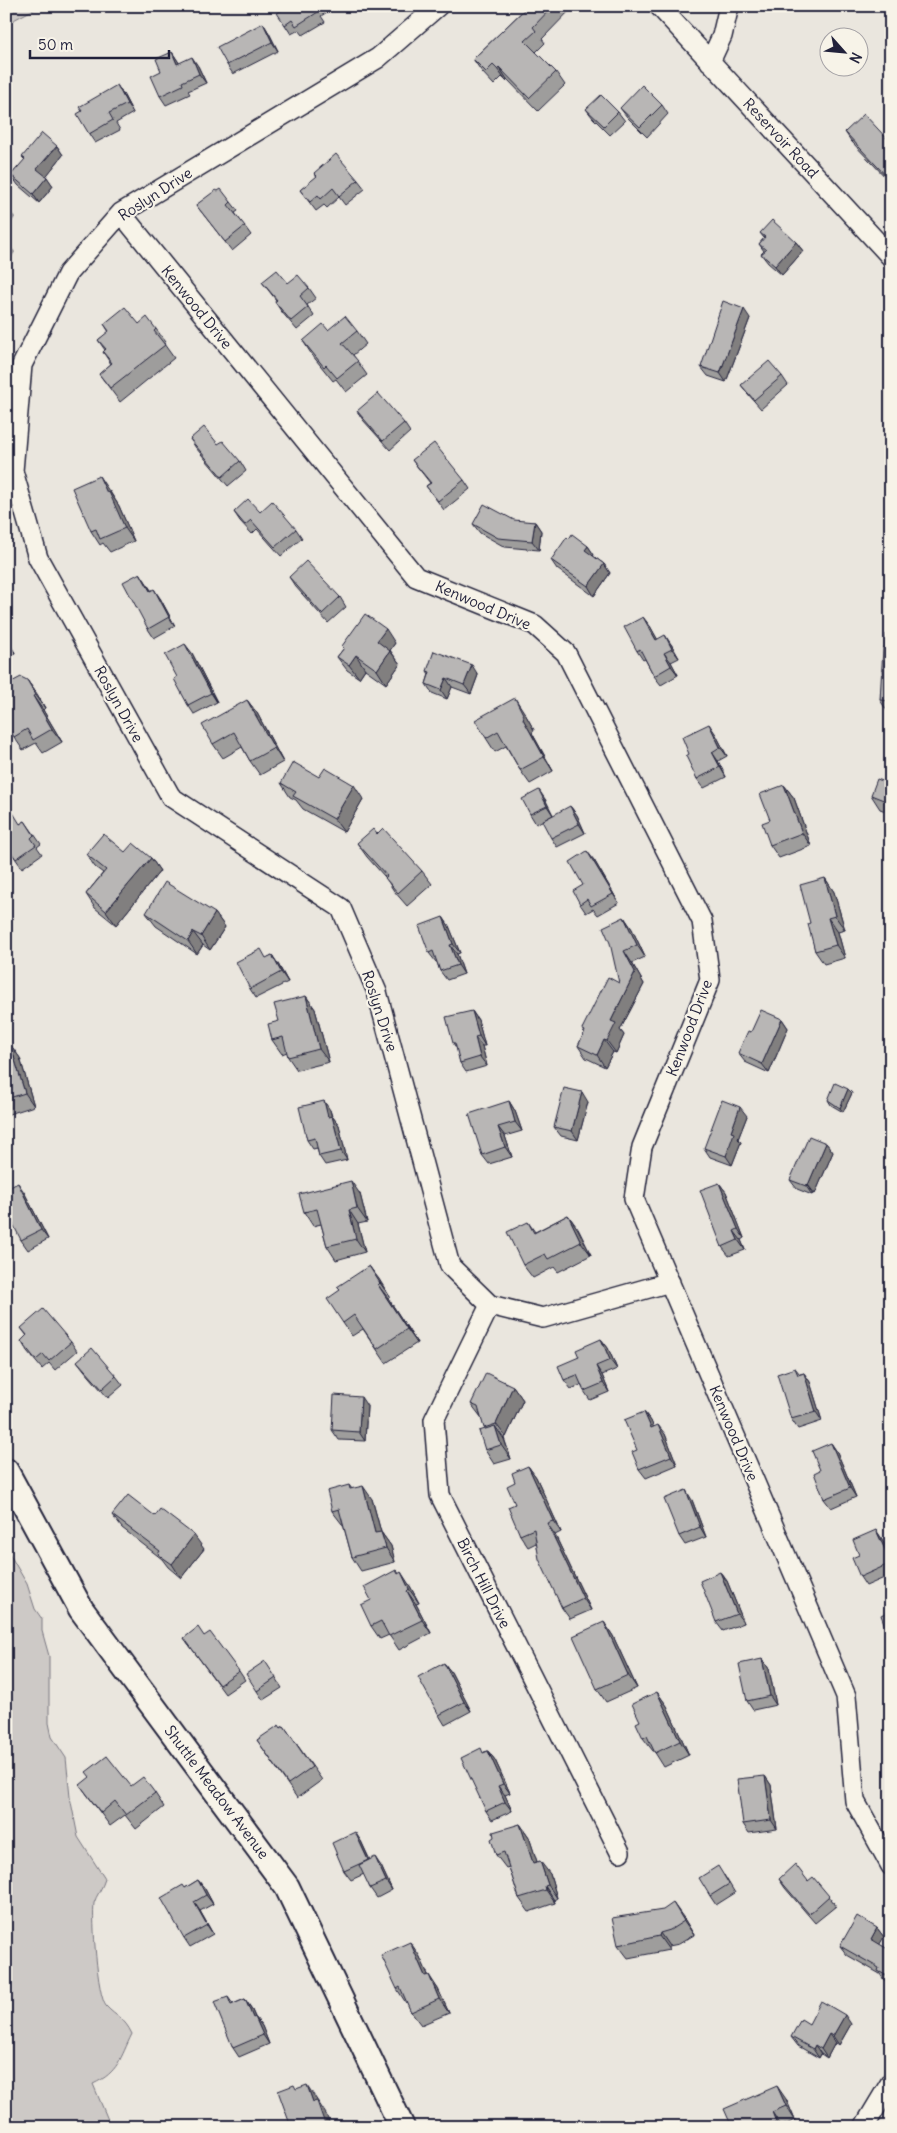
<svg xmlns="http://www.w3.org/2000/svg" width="897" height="2133" viewBox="0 0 897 2133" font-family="Delius,sans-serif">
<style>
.green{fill:#cdc9c6;stroke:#787680}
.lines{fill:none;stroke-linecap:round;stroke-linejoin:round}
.minor-casing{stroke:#22223b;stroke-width:22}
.tertiary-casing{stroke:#22223b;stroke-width:28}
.minor{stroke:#f7f3e8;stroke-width:19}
.tertiary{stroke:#f7f3e8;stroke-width:24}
.wall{fill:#9e9d9c;stroke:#22223b}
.shaded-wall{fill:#817f7f;stroke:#22223b}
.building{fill:#b8b6b5;stroke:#22223b}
.labels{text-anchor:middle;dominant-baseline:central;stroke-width:4.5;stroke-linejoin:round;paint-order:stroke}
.street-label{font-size:15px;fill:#22223b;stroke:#f7f3e8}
</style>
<rect width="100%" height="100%" fill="#eae6de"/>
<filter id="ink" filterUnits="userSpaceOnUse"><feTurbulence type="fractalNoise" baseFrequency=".02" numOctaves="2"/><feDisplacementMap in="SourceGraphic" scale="10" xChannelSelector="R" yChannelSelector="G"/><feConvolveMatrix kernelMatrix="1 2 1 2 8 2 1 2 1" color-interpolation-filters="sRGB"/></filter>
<g filter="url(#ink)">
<path class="green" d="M6,6H40L6,24Z
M6,1548L27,1584L35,1609L42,1619V1631L49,1656V1723L52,1737L66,1758L70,1797L78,1837L105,1879C103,1887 96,1896 94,1903C92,1919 97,1995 106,2006C117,2018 124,2017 132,2034C120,2058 119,2072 93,2084L111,2127H6Z"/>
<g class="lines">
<g class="minor-casing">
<path id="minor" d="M438,6L378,58L121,213L68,273L22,365L13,471L38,558L171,797L341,908L377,992L450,1266L490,1305L543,1318L670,1282
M659,6L891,257
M710,62L722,36L729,6
M121,213L416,577L535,625L566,653L702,921L710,980L642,1147L634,1199L846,1696L855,1801L891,1866
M490,1305L434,1420L440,1495L620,1852
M864,2127L891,2082"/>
</g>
<g class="tertiary-casing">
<path id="tertiary" d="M6,1471L81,1609L287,1887L402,2127"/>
</g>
<use href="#minor" class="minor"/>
<use href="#tertiary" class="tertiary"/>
</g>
<path class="wall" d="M289,6H334L335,7L321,16L325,22L303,35L299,30L291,34L285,25Z
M528,6H574L542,39L545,43L536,52L556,72L565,85L538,111L507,79L506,81L502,77L494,85L482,72L473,59Z
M263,23L269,33L278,51L233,74L227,65Z
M172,52L179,63L198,66L206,83L188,91L190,94L166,105L160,96L161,71Z
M123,94L133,113L116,123L120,130L95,143L89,134Z
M662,105L668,114L647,137L627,117L620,108Z
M586,109L618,112L625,121L610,135L593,118Z
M845,132L891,143V183L851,141Z
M57,146L63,155L46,176L53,186L39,203L18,185L11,175L25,160L22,157Z
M314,173L358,180L365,189L345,205L339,197L327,208L324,205L316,211L300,190L317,177Z
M218,191L231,202L238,211L235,213L251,235L232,251L196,205Z
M760,233L796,242L803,251L782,275L768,263L761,254L764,251L759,244L764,238Z
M262,282L288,283L309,288L316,298L307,305L314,316L297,330L281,311L275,302L276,300Z
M750,318L726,382L708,376L701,367Z
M104,324H139L156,329L166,342L164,344L174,358L120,402L99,374L111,364L103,352L105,350L98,340L109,332Z
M328,330L357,331L366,344L353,355L367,375L346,392L336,379L333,381L312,355L303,341Z
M782,376L788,385L761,409L748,394L741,385Z
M357,411L404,423L410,432L390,450L363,420Z
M190,439L218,444L240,461L246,471L228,486L196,448Z
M412,460L464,480L470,489L444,510L426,486L430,483Z
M109,490L119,506L134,541L110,552L103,543L100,545L91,531Z
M234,512H260L296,529L302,538L281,556L257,529L252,534L240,521Z
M535,522L541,531L539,550L505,547L480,533L473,524Z
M569,539L588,546L594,555L593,556L604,564L610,573L594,596L557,569L551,560Z
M140,573L151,590L160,598L175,626L154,638L148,629Z
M289,577L340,597L346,607L328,623L295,586Z
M650,626L657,639L671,644L679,658L671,662L678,675L661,685L654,676L645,659L643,660L637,651Z
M6,628L10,634L6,636Z
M891,634V714H889L880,700Z
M6,637L15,653L6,657Z
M395,643L390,650L400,664L386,684L365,669L359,678L347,670L337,657L344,648L342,646Z
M192,653L217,702L194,714L188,705L177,677Z
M427,671L478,675L471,694L452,687L447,699L432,693L426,684L429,674Z
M27,680L37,694L45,708L43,710L62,742L43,753L36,743L23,750L14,737Z
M247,700L257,713L283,762L260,775L250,761L242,747L223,758L213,744Z
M524,712L534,730L532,733L553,771L530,784L520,770L506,746L495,752L486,738Z
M715,733L727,756L718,761L726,777L704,788L697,779L689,754Z
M319,777L363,799L344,832L303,809L296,800L290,797L281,783Z
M891,784V813L880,809L871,795Z
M784,785L794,798L811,846L779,858L770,845V820Z
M545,799L553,815L536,824L530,814Z
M570,806L577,815L585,833L557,847L551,838Z
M25,821L41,844L37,847L42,854L22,868L6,845L20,824Z
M377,834L422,871L432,884L407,906L394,891L385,877L367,857L357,843Z
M86,854L151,858L160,871L116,925L95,908L86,894L103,873L95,867Z
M594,860L619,903L598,915L593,909L586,913L580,904L583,885Z
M825,878L834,892L845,930L838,932L845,958L824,964L815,951L810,923Z
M146,913H215L225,927L210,950L203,945L197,954L156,926Z
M443,917L449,926L460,953L457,954L464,974L447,980L440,971L437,962H436L429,953Z
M624,917L632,929L645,957L632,963L644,984L620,1030L624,1035L616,1053L613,1052L605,1067L586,1058L578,1046L584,1033L582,1029L619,983Z
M272,955L278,964L288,982L256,998L250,989L267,958Z
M306,996L315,1009L329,1062L297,1070L288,1057L287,1052L282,1054L272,1040L279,1021Z
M472,1011L478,1020L485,1046H482L487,1066L466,1072L460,1063L457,1049L453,1043Z
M782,1019L788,1028L769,1073L745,1062L738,1053Z
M6,1040L9,1044H10L20,1058L34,1106L6,1115Z
M852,1093L843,1112L831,1105L828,1100Z
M509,1101L515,1111L522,1131L505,1136L512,1157L489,1164L482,1155Z
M588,1102L578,1140L561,1136L554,1127Z
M330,1110L332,1116L339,1125L347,1160L325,1165L319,1156L317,1148L313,1149L307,1140Z
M747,1116L738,1139L741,1142L732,1165L710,1157L704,1148Z
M826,1143L833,1152L815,1194L813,1193L812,1195L797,1189L790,1180Z
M719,1183L726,1192L744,1238L741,1240L745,1250L729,1256L722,1247Z
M24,1192L48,1239L28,1250L21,1240Z
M360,1194L367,1222L358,1224L365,1252L336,1260L327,1246L321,1224L313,1226L304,1212Z
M568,1215L578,1229L591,1255L558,1272L554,1267L533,1278L523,1265L528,1222L535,1232Z
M369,1266L390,1297L388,1298L417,1343L386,1363L363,1329L352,1336L343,1323L340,1290Z
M21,1328L71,1342L77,1351L55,1370L49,1363L42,1369L27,1351L21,1341L27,1336Z
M601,1339L608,1348L617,1369L602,1375L609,1392L590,1400L584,1391L581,1385L571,1389L564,1380L579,1357Z
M77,1361L116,1376L123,1385L108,1398L84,1370Z
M795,1368L800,1374L804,1373L810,1382L822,1421L798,1429L791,1419Z
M513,1386L523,1400L506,1437L504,1438L511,1459L494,1464L485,1450V1429L481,1417L471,1404Z
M367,1406L365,1441L339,1440L332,1430Z
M644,1412L651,1421L653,1427L665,1434L677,1465L646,1478L639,1469Z
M831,1443L837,1452L856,1497L831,1508L824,1499L820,1470Z
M528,1466L536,1477L561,1532L555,1535L591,1610L570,1619L562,1608L536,1543L528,1547L520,1535L515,1504V1482Z
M349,1485L352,1489L372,1499L381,1532L391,1546L395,1562L361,1571L352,1557L343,1524H342L332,1511Z
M692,1500L706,1537L685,1545L679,1536Z
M112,1515L155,1516L204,1549L181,1578L168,1567L162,1559L122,1528Z
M876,1530L882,1539L891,1558V1575L866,1586L860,1577L859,1555Z
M396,1570L410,1586L419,1603L416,1604L431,1633L399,1650L389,1635L380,1639L371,1626V1600Z
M720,1572L727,1581L744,1623L723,1631L716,1622Z
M604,1622L613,1636L637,1688L606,1702L597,1689Z
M204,1636L239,1671L245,1680L225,1694L184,1638Z
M762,1659L769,1669L776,1705L753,1710L747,1701Z
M444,1663L451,1672L471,1711L445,1725L439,1715Z
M271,1671L282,1688L263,1700L257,1691Z
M657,1692L667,1706L689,1755L664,1767L654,1751H653L643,1738L640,1721Z
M284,1726L322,1780L297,1798L257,1740Z
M488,1751L495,1760L510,1793L505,1795L512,1811L492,1820L486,1811L484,1752Z
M765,1776L771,1785L777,1829L749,1833L743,1824Z
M80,1785L131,1786L155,1793L164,1807L136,1829L125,1815L110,1826Z
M520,1824L529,1837L537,1862L550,1874L557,1898L554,1900L555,1903L529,1912L519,1898L509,1867L506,1868L496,1855L494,1837Z
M361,1841L370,1860L381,1866L392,1890L377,1898L370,1888L364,1874L351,1880L344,1871Z
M724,1875L735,1893L716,1905L710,1896Z
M779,1879L829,1896L836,1906L815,1923L785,1888Z
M198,1880L205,1889L213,1904L200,1911L213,1934L190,1947L184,1938L185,1888Z
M683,1917L694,1935L679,1944L669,1946V1950L628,1958L618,1945Z
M877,1928L884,1937L879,1944L891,1951V1984L884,1980L880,1974L847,1955L840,1946Z
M419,1955L428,1975L438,1989L449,2013L421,2025L411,2012L407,2002L406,2003L397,1989Z
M228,1997L233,2004L245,1999L251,2008L255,2017L262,2026L269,2044L239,2057L233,2048Z
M809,2024H851L839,2045L835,2043L827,2058L821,2054L819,2058L798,2046L791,2037Z
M786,2099L795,2120L782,2126V2127H732Z"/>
<path class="shaded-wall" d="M263,23L269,33L278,51L272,42Z
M172,52L178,61L184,73L177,64Z
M192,57L198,66L206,83L199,74Z
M499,67L507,79L506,81L497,69Z
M117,85L123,94L133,113L127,104Z
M57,146L63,155L44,179L37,169Z
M47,177L53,186L39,203L33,194Z
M8,208L14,217L6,233V211Z
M796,242L803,251L782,275L775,266Z
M8,243L14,252L6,267V245Z
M744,309L750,318L726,382L720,373Z
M99,476L119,506L134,541L125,528L107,493Z
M535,522L541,531L539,550L532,541Z
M588,546L594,555L591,559L585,550Z
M604,564L610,573L594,596L588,586Z
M140,573L146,582L156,600L150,591Z
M154,589L160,598L175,626L169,617Z
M643,617L650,626L663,649L656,640Z
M386,629L395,643L387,655L377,641Z
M665,635L671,644L679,658L672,649Z
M6,637L15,653L8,643L6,639Z
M185,644L192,653L217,702L211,693Z
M390,651L400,664L386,684L377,670Z
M664,653L671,662L678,675L671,666Z
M356,655L365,669L359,678L349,665Z
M472,665L478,675L471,694L464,685Z
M446,678L452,687L447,699L441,690Z
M27,680L37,694L45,708L36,695Z
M33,696L43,710L62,742L52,729Z
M515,698L524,712L534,730L532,733L553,771L544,757L523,719Z
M247,700L257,713L283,762L274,748Z
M709,724L715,733L727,756L720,747Z
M712,752L718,761L726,777L720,767Z
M354,785L363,799L344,832L334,819Z
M784,785L794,798L811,846L802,833Z
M539,790L545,799L553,815L547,806Z
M570,806L577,815L585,833L579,824Z
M587,851L594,860L619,903L613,894Z
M151,858L160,871L116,925L106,911Z
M825,878L834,892L845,930L835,916Z
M215,913L225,927L210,950L201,936Z
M443,917L449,926L460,953L453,944Z
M624,917L632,929L645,957L637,945Z
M828,918L838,932L845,958L836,945Z
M193,932L203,945L197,954L188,941Z
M450,945L457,954L464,974L458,965Z
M624,951L632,963L644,984L620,1030L624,1035L616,1053L607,1041L611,1021L635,972Z
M272,955L278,964L288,982L281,972Z
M306,996L315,1009L329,1062L319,1049Z
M472,1011L478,1020L485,1046L479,1036Z
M782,1019L788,1028L769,1073L762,1064Z
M475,1037L482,1046L487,1066L480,1057Z
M604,1040L613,1052L605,1067L597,1055Z
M10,1044L20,1058L34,1106L25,1093Z
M848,1089L852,1093L843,1112L840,1108Z
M582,1092L588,1102L578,1140L572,1131Z
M324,1101L330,1110L334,1126L328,1117Z
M509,1101L515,1111L522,1131L515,1122Z
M740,1107L747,1116L738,1139L741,1142L732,1165L726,1156L731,1132Z
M332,1116L339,1125L347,1160L341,1151Z
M498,1127L505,1136L512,1157L505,1147Z
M826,1143L833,1152L815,1194L808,1185Z
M351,1181L360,1194L367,1222L357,1208Z
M18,1183L24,1192L48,1239L41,1230Z
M719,1183L726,1192L744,1238L738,1229Z
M807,1184L813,1193L812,1195L806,1186Z
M349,1210L358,1224L365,1252L356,1239Z
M568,1215L578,1229L591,1255L581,1242Z
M734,1231L741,1240L745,1250L738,1240Z
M369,1266L379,1279L390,1297L380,1283Z
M378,1285L388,1298L417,1343L407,1329Z
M601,1339L608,1348L617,1369L610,1360Z
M596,1366L602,1375L609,1392L603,1383Z
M804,1373L810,1382L822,1421L816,1412Z
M513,1386L523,1400L506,1437L496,1424Z
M361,1397L367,1406L365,1441L359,1432Z
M644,1412L651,1421L658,1437L651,1428Z
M658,1425L665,1434L677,1465L671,1456Z
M495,1426L504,1439L511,1459L501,1445Z
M831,1443L837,1452L856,1497L850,1488Z
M528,1466L536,1477L561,1532L553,1521Z
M363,1486L372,1499L385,1547L375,1533Z
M686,1490L692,1500L706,1537L700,1527Z
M547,1523L555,1535L591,1610L583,1598Z
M876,1530L882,1539L891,1558V1563Z
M381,1532L391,1546L395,1562L386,1548Z
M194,1535L204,1549L181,1578L172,1564Z
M401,1572L410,1586L419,1603L409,1589Z
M720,1572L727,1581L744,1623L737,1614Z
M407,1591L416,1604L431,1633L422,1620Z
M604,1622L613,1636L637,1688L628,1675Z
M762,1659L769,1669L776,1705L770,1696Z
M444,1663L451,1672L471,1711L464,1702Z
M657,1692L667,1706L689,1755L680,1741Z
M488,1751L495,1760L510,1793L503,1784Z
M765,1776L771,1785L777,1829L771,1820Z
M498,1786L505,1795L512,1811L505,1802Z
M520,1824L529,1837L542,1877L533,1863Z
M355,1832L361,1841L374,1870L368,1860Z
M375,1857L381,1866L392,1890L386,1881Z
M540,1861L550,1874L557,1898L548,1885Z
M198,1880L205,1889L213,1904L206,1895Z
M545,1886L554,1900L555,1903L546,1890Z
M194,1902L200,1911L213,1934L207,1925Z
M673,1903L683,1917L694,1935L684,1921Z
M877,1928L884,1937L877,1949L871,1939Z
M660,1933L669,1946V1950L659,1936Z
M410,1942L419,1955L435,1990L425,1976Z
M429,1975L438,1989L449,2013L439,1999Z
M245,1999L251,2008L259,2027L253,2018Z
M845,2015L851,2024L839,2045L833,2036Z
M255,2017L262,2026L269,2044L263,2035Z
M829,2034L835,2043L827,2058L821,2049Z
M815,2045L821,2054L819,2058L813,2049Z
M307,2085L326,2114L331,2127H326L313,2102Z
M777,2086L786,2099L795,2120L786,2106Z
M772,2112L782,2127H780L776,2122Z"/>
<path class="building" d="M289,6H315L314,7L318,12L296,26L292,20L285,25L277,13Z
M528,6H553L533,27L536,31L525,41L556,72L529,98L499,67L497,69L493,65L486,72L473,59Z
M263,23L272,42L227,65L217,47Z
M172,52L177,64L192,57L199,74L182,82L183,85L160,96L151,76L161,71L156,59Z
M117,85L127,104L109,113L113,120L89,134L77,114L82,111L79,107Z
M642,85L662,105L640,127L620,108Z
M601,95L618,112L604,126L586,109Z
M864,114L891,143V181L845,132Z
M42,133L57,146L37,169L47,177L33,194L11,175L25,159L22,157Z
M336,154L358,180L339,196L333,188L321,199L318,195L310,202L300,190L317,176L314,173Z
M221,189L231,202L228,205L245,226L225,242L196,205L216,190L218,191Z
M772,220L796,242L775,266L761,254L766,250L759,244L765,237L760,233Z
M277,270L288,283L298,275L309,288L300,296L308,307L291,321L275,302L277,300L262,282Z
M723,301L744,309L720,373L701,367Z
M125,307L139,324L147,317L156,329L154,331L165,345L110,388L99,374L112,363L103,352L106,349L98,340L109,331L104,324Z
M345,316L357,331L342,343L358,361L337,378L326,365L324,367L303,341L323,324L328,330Z
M769,361L782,376L754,400L741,385Z
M378,393L404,423L383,441L357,411Z
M204,427L218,444L223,441L240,461L222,477L190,439Z
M434,443L464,480L438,501L426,486L431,483L412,460Z
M99,476L107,493L109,492L125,528L100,539L96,529L91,531L72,488Z
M248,499L260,512L272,501L296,529L275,547L251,520L245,525L234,512Z
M484,504L514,520L535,522L532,541L498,538L473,524Z
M572,534L588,546L585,550L604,564L588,586L551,560L567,537L569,539Z
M306,561L340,597L322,614L289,577Z
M140,573L150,591L154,589L169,617L148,629L123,582Z
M365,614L386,629L377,641L390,651L377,670L356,655L349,665L337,657L344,648L342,646Z
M643,617L656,640L665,635L672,649L664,653L671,666L654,676L640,649L637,651L624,627Z
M886,634H891V701L880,700L883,648H885Z
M185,644L211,693L188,705L174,679L177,677L165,655Z
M434,651L472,665L464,685L446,678L441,690L426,684L430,672L427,671Z
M21,677L27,680L36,695L33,696L52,729L33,740L27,729L14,737L6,724V706L7,705L6,703V685Z
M515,698L524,716L523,719L544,757L520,770L498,731L486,738L475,720Z
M247,700L274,748L250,761L234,732L213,744L202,725Z
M709,724L720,747L712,752L720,767L697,779L686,756L689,754L682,737Z
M293,762L319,777L325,768L354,785L334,819L293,796L296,792L281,783Z
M877,779L891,784V803L871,795Z
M784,785L802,833L770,845L762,823L770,820L760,794Z
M539,790L547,806L530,814L522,799Z
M570,806L579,824L551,838L542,821Z
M12,811L20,824L25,821L34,835L31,838L36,845L16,859L6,845V815Z
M383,828L422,871L398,893L385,878L387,876L357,843L373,829L377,834Z
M103,834L125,852L133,843L151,858L106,911L86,894L106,870L86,854Z
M587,851L613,894L591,906L587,899L580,904L573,891L583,885L570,862Z
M825,878L835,916L828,918L836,945L815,951L808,924L810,923L800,885Z
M165,882L215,913L201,936L193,932L188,941L146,913Z
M443,917L453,944L450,945L458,965L440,971L433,951L429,953L419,926Z
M624,917L637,945L624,951L635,972L611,1021L616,1023L607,1041L604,1040L597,1055L578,1046L585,1031L582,1029L608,977L619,983L610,943L603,927Z
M261,949L266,958L272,955L281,972L250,989L236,962Z
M306,996L319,1049L288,1057L283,1037L272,1040L268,1024L279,1021L274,1004Z
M761,1010L782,1019L762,1064L738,1053L748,1031L751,1032Z
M472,1011L479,1036L475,1037L480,1057L460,1063L455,1043H453L446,1017Z
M10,1044L25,1093L6,1099V1045Z
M835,1083L848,1089L840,1108L828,1100Z
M564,1088L582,1092L572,1131L554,1127Z
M722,1100L740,1107L731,1132L734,1133L726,1156L704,1148Z
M324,1101L328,1117L332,1116L341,1151L319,1156L315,1138L307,1140L299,1107Z
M509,1101L515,1122L498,1127L505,1147L482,1155L469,1114Z
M809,1136L826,1143L808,1185L807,1184L806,1186L790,1180Z
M351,1181L357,1208L349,1210L356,1239L327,1246L317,1209L304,1212L299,1194Z
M18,1183L41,1230L21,1240L6,1210V1189Z
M719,1183L738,1229L734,1231L738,1240L722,1247L700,1190Z
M568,1215L581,1242L548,1259L545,1254L523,1265L507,1232L528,1222L534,1233Z
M369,1266L380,1283L378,1285L407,1329L377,1349L354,1315L343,1323L327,1299L340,1290L337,1287Z
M43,1309L71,1342L49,1361L43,1354L36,1360L21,1341L27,1335L21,1328Z
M601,1339L610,1360L596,1366L603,1383L584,1391L577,1375L564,1380L558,1366L579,1357L576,1350Z
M92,1348L116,1376L102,1389L77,1361Z
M795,1368L798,1375L804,1373L816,1412L791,1419L777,1374Z
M486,1373L513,1386L496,1424L484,1428L478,1407L471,1404Z
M334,1395L361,1397L359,1432L332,1430Z
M644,1412L651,1428L658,1425L671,1456L639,1469L632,1452L637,1450L624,1420Z
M495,1426L501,1445L485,1450L479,1431Z
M831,1443L850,1488L824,1499L814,1473L820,1470L812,1451Z
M528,1466L553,1521L547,1523L583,1598L562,1608L539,1559L534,1529L520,1535L508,1507L515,1504L507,1486L515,1482L512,1473Z
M349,1485L350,1489L363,1486L375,1533L381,1532L386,1548L352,1557L339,1509L332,1511L327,1491Z
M686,1490L700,1527L679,1536L664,1499Z
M128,1495L155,1516L160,1509L194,1535L172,1564L158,1554L160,1551L112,1515Z
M876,1530L891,1563L860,1577L852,1558L859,1555L853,1540Z
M396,1570L398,1574L401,1572L409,1589L407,1591L422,1620L389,1636L381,1621L371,1626L361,1605L371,1600L364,1587Z
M720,1572L737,1614L716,1622L700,1581Z
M891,1610V1643L881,1615Z
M604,1622L628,1675L597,1689L573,1636Z
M198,1627L204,1636L210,1632L239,1671L219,1685L184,1638Z
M762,1659L770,1696L747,1701L739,1664Z
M265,1661L276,1678L257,1691L246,1674Z
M444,1663L464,1702L439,1715L418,1677Z
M657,1692L680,1741L655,1753L647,1736L643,1738L636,1723L640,1721L632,1704Z
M279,1725L281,1728L284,1726L312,1767L288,1784L257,1740Z
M481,1748L483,1753L488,1751L503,1784L498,1786L505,1802L486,1811L461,1758Z
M107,1756L131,1786L143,1777L155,1793L126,1815L115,1801L101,1813L80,1785L90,1777L86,1772Z
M765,1776L771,1820L743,1824L737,1779Z
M520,1824L533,1863L540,1861L548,1885L545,1886L546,1890L519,1898L504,1852L496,1855L491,1839L494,1837L493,1832Z
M355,1832L368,1860L344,1871L332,1843Z
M375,1857L386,1881L370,1888L359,1865Z
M795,1864L808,1881L813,1877L829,1896L809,1914L779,1879Z
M718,1866L729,1884L710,1896L699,1878Z
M198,1880L206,1895L194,1902L207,1925L184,1938L161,1898L183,1885L185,1888Z
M673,1903L684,1921L670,1930L660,1933L659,1936L618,1945L612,1918L663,1910Z
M857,1916L877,1928L871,1939L891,1951V1978L878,1971L879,1968L840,1946Z
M410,1942L425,1976L429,1975L439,1999L411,2012L400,1987L397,1989L381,1955Z
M228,1997L231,2005L245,1999L253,2018L255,2017L263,2035L233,2048L214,2002Z
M821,2001L845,2015L833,2036L829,2034L821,2049L815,2045L813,2049L791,2037L801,2019L809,2024Z
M294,2085L296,2089L307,2085L313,2102L317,2101L326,2127H291L278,2091Z
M777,2086L786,2106L772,2112L776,2122L766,2127H732L724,2109Z"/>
</g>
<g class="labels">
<g class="street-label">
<text transform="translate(781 138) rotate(47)">Reservoir Road</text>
<text transform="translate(155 194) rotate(-33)">Roslyn Drive</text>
<text transform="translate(197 307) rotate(51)">Kenwood Drive</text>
<text transform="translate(483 605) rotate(23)">Kenwood Drive</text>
<text transform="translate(119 704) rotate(61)">Roslyn Drive</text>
<text transform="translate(380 1011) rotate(72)">Roslyn Drive</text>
<text transform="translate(689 1028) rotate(-69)">Kenwood Drive</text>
<text transform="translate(734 1433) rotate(67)">Kenwood Drive</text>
<text transform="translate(484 1583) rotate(63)">Birch Hill Drive</text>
<text transform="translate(217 1792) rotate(53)">Shuttle Meadow Avenue</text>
</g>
</g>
<rect width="897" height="2133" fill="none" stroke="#f7f3e8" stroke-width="25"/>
<rect x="12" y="12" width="872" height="2108" fill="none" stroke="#22223b" stroke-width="2" filter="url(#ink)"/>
<g transform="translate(844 52) rotate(117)"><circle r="24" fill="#f7f3e8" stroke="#a29fa3"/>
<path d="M0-4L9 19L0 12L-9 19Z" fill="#22223b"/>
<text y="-8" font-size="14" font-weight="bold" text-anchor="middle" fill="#22223b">N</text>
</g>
<path d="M30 50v8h139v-8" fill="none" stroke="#22223b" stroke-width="2.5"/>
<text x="38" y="50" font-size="15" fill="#22223b" stroke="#f7f3e8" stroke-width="4" paint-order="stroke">50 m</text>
</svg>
